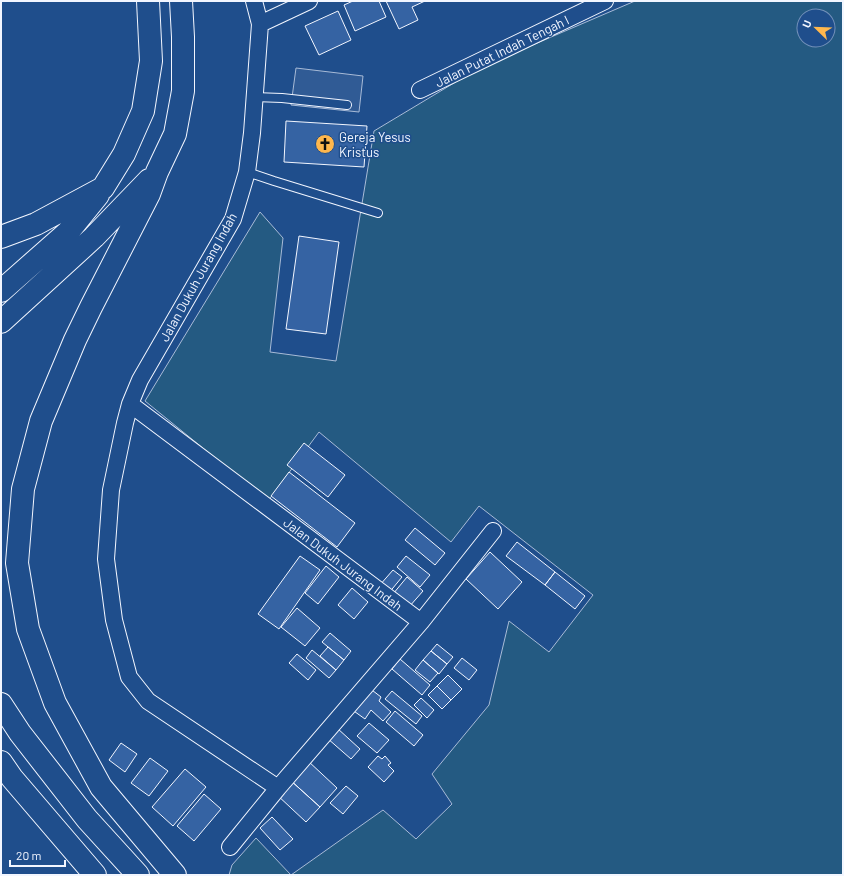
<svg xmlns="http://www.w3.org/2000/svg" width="844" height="876" viewBox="0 0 844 876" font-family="Barlow,sans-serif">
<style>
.green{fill:#245a82;stroke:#a8bbd7;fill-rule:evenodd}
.parking{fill:#305b95;stroke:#a8bbd7}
.building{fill:#3563a3;stroke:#f2f6ff}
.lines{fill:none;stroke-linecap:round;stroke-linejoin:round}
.lane-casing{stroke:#f2f6ff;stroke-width:10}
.street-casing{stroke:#f2f6ff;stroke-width:18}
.highway-casing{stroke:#f2f6ff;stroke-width:24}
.lane{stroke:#1f4e8c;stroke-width:8}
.street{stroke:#1f4e8c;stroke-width:16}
.highway{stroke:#1f4e8c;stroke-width:22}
.labels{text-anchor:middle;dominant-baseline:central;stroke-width:3;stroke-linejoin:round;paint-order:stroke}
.street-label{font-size:13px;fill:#f2f6ff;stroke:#1f4e8c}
.poi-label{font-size:13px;fill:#f2f6ff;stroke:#1f4e8c;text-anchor:start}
</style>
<rect width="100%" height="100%" fill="#1f4e8c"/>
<path class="green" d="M635,1H843V875H229L232,865L256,838L291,875L383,810L416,839L452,804L432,774L489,705L509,621L549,652L593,595L479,506L451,542L319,432L268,501L145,401L260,212L283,238L270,352L336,361L374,131L479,68ZM804,16H828V40H804Z"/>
<path class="parking" d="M296,68L363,76L359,112L291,105Z"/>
<path class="building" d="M353,1H379L386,17L355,31L344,5Z
M386,1H425L412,7L418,20L399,29Z
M338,11L351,40L319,55L305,26Z
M286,121L367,126L364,167L284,162Z
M299,236L339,242L326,334L286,329Z
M304,443L345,475L328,497L287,465Z
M289,472L355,523L337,547L271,496Z
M415,528L445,553L435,565L405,540Z
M517,542L555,572L545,585L506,556Z
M490,552L522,582L498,609L466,579Z
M300,556L320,570L279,629L258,614Z
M406,556L430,575L420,587L397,567Z
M326,566L339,577L318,604L305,593Z
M393,570L402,577L388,594L379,586Z
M555,572L585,596L575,609L545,585Z
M407,577L423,591L409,607L393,594Z
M352,588L368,602L354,619L338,605Z
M297,608L320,628L305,646L281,627Z
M330,633L351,651L344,660L322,642Z
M437,644L453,657L447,664L431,651Z
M328,647L344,660L336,670L320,656Z
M312,650L336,670L329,678L306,658Z
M431,651L447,664L439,674L423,660Z
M297,654L316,670L308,680L289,663Z
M462,658L477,670L469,680L454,668Z
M400,659L430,685L422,695L392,669Z
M423,660L438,673L430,682L415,670Z
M448,675L462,689L451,700L437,686Z
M437,686L451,700L442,709L428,695Z
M368,687L381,697L379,701L391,712L383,721L371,710L365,719L351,709Z
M392,691L422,716L416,724L385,699Z
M421,698L434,710L427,718L414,705Z
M395,711L423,735L414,746L386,722Z
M369,723L389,740L377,753L357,736Z
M337,728L360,749L351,759L327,738Z
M121,743L137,754L125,772L109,760Z
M378,756L382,759L385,756L391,763L388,765L394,771L384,782L368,767Z
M150,758L168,771L149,796L131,783Z
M307,760L337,788L320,807L289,779Z
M185,769L206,787L173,826L152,807Z
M289,779L320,807L306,822L276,794Z
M346,786L358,796L343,814L330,803Z
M204,794L221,809L194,841L177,826Z
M272,817L293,839L280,850L260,828Z"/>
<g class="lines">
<g class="lane-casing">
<path id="lane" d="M254,97L282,98L347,105
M247,172L274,181L378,213"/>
</g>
<g class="street-casing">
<path id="street" d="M254,1L260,24L252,133L247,172L233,219L140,380L130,404L125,423L111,490L106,559L114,620L129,677L148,701L278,788
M260,24L309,1
M420,90L605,1
M130,404L421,622
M230,847L278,788L421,622L493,531"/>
</g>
<g class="highway-casing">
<path id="highway" d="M1,237L36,224L103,188L124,154L143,111L151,61L148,1
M1,291L68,232L98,195
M1,322L94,237L149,180
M1,704L20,733L87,819L138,875
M1,762L12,778L95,875
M175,875L101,787L55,703L28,629L17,563L23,489L41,421L75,340L91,307L149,194L157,172L175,134L183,91V37L181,1"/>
</g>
<use href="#lane" class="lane"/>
<use href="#street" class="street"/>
<use href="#highway" class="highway"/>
</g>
<defs>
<g id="church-disc" transform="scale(1)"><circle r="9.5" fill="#ffb74d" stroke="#1f4e8c"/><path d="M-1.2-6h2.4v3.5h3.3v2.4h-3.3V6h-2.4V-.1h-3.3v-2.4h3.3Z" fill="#111"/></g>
</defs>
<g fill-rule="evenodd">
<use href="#church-disc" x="325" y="144"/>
</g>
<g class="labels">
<g class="street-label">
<text transform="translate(502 51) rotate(-26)">Jalan Putat Indah Tengah I</text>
<text transform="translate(198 277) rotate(-61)">Jalan Dukuh Jurang Indah</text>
<text transform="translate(343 564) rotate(37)">Jalan Dukuh Jurang Indah</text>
</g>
<g class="poi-label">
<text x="339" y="137">Gereja Yesus<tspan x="339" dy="15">Kristus</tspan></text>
</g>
</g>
<rect width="844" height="876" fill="none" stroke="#f2f6ff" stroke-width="4"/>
<g transform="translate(816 28) rotate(293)"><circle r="19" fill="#1f4e8c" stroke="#7391ba"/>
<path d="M0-3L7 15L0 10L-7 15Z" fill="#ffb74d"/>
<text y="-6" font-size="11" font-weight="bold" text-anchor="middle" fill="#f2f6ff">U</text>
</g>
<path d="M10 860v6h55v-6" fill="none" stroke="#f2f6ff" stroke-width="2"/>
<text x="16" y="860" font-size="12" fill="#f2f6ff" stroke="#1f4e8c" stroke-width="3" paint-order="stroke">20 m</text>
</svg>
